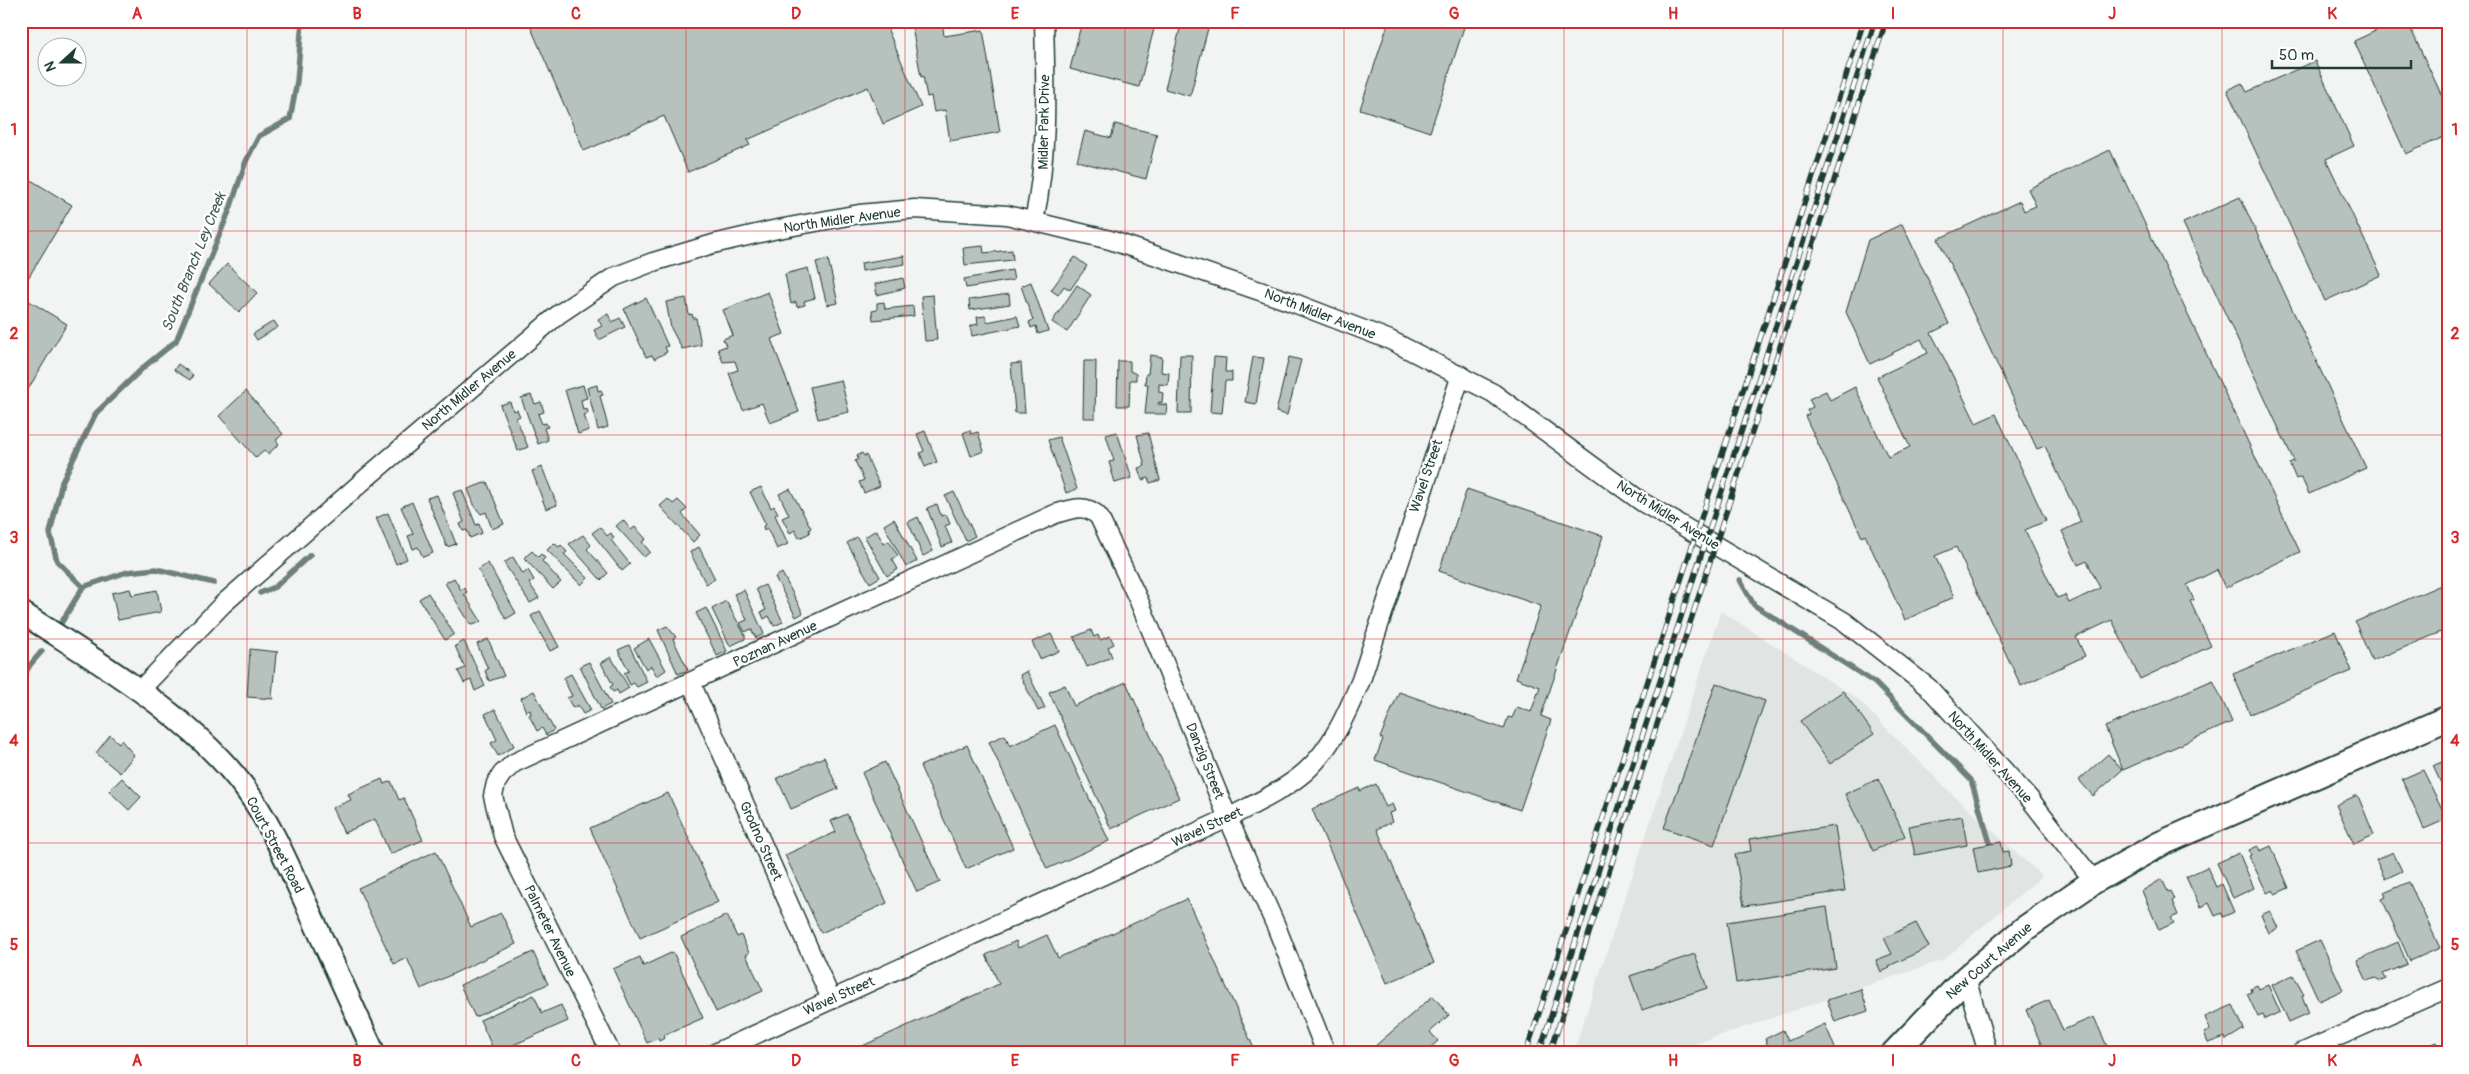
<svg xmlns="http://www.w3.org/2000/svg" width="2469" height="1074" viewBox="0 0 2469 1074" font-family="Pangolin,sans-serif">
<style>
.built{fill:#e0e4e3}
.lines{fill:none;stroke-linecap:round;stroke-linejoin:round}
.stream{stroke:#6d807b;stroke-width:5.5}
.building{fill:#b7c1bd;stroke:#1f3d34}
.minor-casing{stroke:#1f3d34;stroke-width:21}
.tertiary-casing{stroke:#1f3d34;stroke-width:25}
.secondary-casing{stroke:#1f3d34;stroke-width:28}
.minor{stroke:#fff;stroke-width:18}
.tertiary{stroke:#fff;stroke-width:21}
.secondary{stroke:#fff;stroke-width:24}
.rail-casing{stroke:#1f3d34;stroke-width:5.5}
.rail{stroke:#fff;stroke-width:4;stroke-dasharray:11;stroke-linecap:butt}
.grid{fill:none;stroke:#d62828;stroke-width:1;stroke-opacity:0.55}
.labels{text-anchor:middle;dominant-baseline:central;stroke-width:4.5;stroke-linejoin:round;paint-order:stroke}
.street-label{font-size:14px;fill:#1f3d34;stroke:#fff}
.water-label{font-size:15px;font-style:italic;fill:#465f57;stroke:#fff}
.neatline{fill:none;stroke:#d62828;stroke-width:2}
.grid-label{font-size:16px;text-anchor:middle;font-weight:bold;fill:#d62828}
</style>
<rect width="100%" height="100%" fill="#f2f3f3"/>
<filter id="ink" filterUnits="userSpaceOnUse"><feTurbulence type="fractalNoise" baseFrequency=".02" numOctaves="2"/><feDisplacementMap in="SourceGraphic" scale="10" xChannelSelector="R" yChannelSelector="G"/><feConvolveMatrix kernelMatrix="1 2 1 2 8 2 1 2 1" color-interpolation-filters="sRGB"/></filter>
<g filter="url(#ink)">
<path class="built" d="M1721,611L1856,698L1952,794L2042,876L1943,960L1668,1053H1573Z"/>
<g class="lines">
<path class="stream" d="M1740,580L1754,605L1875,683L1971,780L1990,843
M83,587L127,572L156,569L214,583
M260,593L275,587L310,555
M60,625L83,587L57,561L50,533L62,482L96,413L145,366L176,341L230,209L246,161L259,136L290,119L297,81L302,21
M21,681L30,665L42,651"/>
</g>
<path class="building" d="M528,21H884L921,107L883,124L868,87L747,140L750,145L688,172L664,116L584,151Z
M911,21H942L944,36L983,30L1000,132L950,141L945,110L934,112L931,96L927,97L923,76L921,77Z
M1082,21H1156L1139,87L1070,69Z
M1182,21H1210L1190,96L1165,89Z
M1389,21H1466L1430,132L1360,109Z
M2397,21H2407L2448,109V135L2406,154L2354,41Z
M2315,61L2354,146L2326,159L2381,275L2325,301L2227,90L2242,83L2247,92Z
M1115,124L1157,134L1146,179L1077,161L1085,131L1111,138Z
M2110,150L2300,552L2225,588L2217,570L2187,585L2194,600L2190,601L2211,646L2140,679L2112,620L2076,637L2085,656L2021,686L1956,547L1935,556L1954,597L1905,620L1865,535L1862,537L1805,416L1809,414L1807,410L1813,407L1809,399L1826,391L1830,400L1855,387L1888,457L1910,447L1877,377L1928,353L1921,339L1870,364L1846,312L1868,240L1902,224L1949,324L1931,333L1938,346L1976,423L1996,414L2046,521L2025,530L2057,598L2065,595L2069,603L2100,588L2087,561L2078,565L2062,531L2081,522L2045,446L2037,449L1938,239L2020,201L2024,211L2036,206L2028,189Z
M21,174L72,205L21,290Z
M2240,197L2366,468L2309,494L2301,477L2296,479L2289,463L2294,461L2183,223Z
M983,246L984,253L1012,250L1013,260L965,265L963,248Z
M904,256L905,264L862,271L861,263Z
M1075,257L1087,266L1070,290L1064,286L1058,295L1051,290Z
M828,259L838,303L827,305L816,262Z
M227,264L257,293L239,312L209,284Z
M808,268L815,298L804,301L805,305L797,307L796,302L791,304L785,274Z
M1012,270L1014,280L966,288L964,279Z
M903,278L905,288L877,295L875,284Z
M1031,282L1048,331L1038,334L1036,326L1031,328L1029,322L1033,320L1021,286Z
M1077,285L1091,295L1067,332L1052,322Z
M768,292L784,334L771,339L799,412L770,423L762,403L743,410L729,373L738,370L735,361L723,362L718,349L726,346L723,339L733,335L723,310Z
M1009,294L1010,304L970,310L969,300Z
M933,295L937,340L925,341L921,296Z
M21,296L67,324L21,401Z
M646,298L668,346L665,347L667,352L654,359L652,355L646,357L624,309Z
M686,298L689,315L692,314L693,318H696L701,345L682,349L671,328L666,302Z
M884,302L885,309L913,306L914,316L873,320L872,311L877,310V303Z
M608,314L612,322L620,318L625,327L599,340L594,330L602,326L598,319Z
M985,316L987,322L1017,316L1020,326L972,336L970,326L978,324L977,317Z
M274,321L278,327L257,340L253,334Z
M1150,355L1162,357L1161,372L1169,373L1168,385L1159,384V392L1163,393L1162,403L1159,402L1158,404L1167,405L1166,414H1145L1148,384H1145L1146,374H1148Z
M1180,355H1192L1191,413H1178Z
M1214,357L1226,358L1225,372H1232V381H1225L1222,413L1210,412Z
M1253,357L1264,358L1256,404L1245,402Z
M1289,357L1301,360L1287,415L1276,412Z
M1084,361H1096L1095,418H1083Z
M1118,361H1130V371L1136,374V380H1130L1129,406H1117Z
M1021,363L1025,413H1015L1011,364Z
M178,364L193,375L190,380L174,370Z
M841,380L849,412L818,419L810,387Z
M583,385L587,398L581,400L583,410L587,409L588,413L584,415L589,430L578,434L565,390Z
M597,385L598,391L601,390L603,395L600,396L608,427L598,430L587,388Z
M246,391L283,434L276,440L279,444L268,454L264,451L256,458L219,416Z
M531,395L535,404L541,402L544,412L538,414L542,424L546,423L548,427L544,428L548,440L538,444L521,398Z
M510,402L513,411L517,410L520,416L516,418L528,447L518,451L500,405Z
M970,430L971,434L978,432L984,451L971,456L963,433Z
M925,431L937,462L925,467L920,453L924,451L917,434Z
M1117,432L1132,478L1115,483L1109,462L1114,461L1106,435Z
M1148,433L1160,480L1150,483L1148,478L1142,480L1138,468L1145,466L1137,435Z
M1059,437L1077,489L1066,493L1048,440Z
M862,453L864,456L866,455L880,486L864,493L859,482L864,480L855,461L858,459L857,456Z
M542,467L557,505L546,509L532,471Z
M487,482L504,524L492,529L486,512L481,514L475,507L468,489Z
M761,487L771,508L774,506L778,513L775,515L788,544L777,549L767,528L764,530L763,526L766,525L750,492Z
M790,489L811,528L809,530L810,533L799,538L795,530L790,533L782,518L789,515L779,494Z
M1467,489L1603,536L1541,716L1551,720L1520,810L1375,760L1383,739L1380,738L1399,692L1504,729L1508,717L1512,718L1517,707L1531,712L1540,687L1516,678L1541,606L1439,571Z
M462,490L476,525L479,524L482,533L470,538L467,530L463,531L460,524L464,522L453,493Z
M954,492L975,536L966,541L945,496Z
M437,495L456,544L447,547L427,498Z
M668,499L673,504L678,500L687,509L682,514L700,535L693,542L660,506Z
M412,502L433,553L423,557L418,547L413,549L408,536L413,534L401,507Z
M937,504L941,516L946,514L950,524L945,526L952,543L942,547L927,508Z
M388,513L407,559L396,564L376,518Z
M918,517L933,551L923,556L908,522Z
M894,519L917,561L906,567L884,525Z
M623,520L631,530L635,527L646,539L642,542L650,552L644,557L616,526Z
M600,527L607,536L611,533L614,538L611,540L630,564L622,571L592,533Z
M876,530L884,544L889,541L898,556L892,559L898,569L887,576L865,537Z
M583,535L591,545L587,549L608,573L601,580L569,544Z
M857,537L880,577L870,583L847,543Z
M554,543L559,547L561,545L567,552L564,554L588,578L581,585L547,550Z
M699,547L715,579L706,584L690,552Z
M532,551L538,557L541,554L545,558L542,561L561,582L553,589L524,558Z
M513,557L523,574L528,570L534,580L529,583L539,598L530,603L504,563Z
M488,563L516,613L506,619L478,570Z
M782,573L803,613L796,617L775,577Z
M454,578L461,590L464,588L467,592L464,594L481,621L476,624L471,625L445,583Z
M2448,582V629L2372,661L2355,622Z
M765,585L783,622L774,626L769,616L764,619L761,612L766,610L756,589Z
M130,589L132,595L157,590L161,612L118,620L112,593Z
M744,590L764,634L756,638L751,629L745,632L740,623L747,620L734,594Z
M428,593L454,634L445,640L419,599Z
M726,601L745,635V639L730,646L712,609Z
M706,608L727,651L717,656L696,613Z
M540,611L559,647L550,651L531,616Z
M667,626L676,637L673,639L688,670L678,674L658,630Z
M1091,630L1094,637L1098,635L1100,640L1110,636L1114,644L1108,647L1112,657L1087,667L1074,637Z
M2335,631L2352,671L2250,714L2233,674Z
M1051,634L1059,651L1040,659L1032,642Z
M488,639L504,676L489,681L485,671L488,669L477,644Z
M649,639L666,670L657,676L651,666L646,669L634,648Z
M464,641L485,686L475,691L471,680L464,683L458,671L465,668L455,646Z
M629,645L647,682L637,687L634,683L630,685L624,673L629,671L618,650Z
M250,649L278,652L276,654L272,696L274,699L247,697Z
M611,657L629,688L619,694L617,690L613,692L610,687L613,685L601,663Z
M589,662L611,704L601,709L580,666Z
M1027,671L1045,708L1038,711L1020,675Z
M571,674L591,710L583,714L578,705L573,708L567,698L572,696L563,678Z
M2213,680L2232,722L2123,770L2105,727Z
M1126,682L1179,798L1111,829L1049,692L1065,685L1074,706Z
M1716,683L1765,701L1714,845L1664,828Z
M534,691L554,730L546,735L542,728L537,731L529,715L531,714L530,710L526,712L523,704L521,698Z
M1843,691L1874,734L1830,764L1800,721Z
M495,709L514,746L498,756L491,743L497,740L485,714Z
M1055,725L1109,841L1047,869L989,742L1005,735L1010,746Z
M110,735L119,743L121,740L134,755L120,773L96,753Z
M967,745L1013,848L966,869L920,766Z
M2108,754L2122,770L2093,796L2079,780Z
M824,757L838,789L791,809L777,778Z
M2448,760V798L2433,766Z
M885,762L940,882L917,892L862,773Z
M2423,770L2447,819L2424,829L2402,779Z
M122,778L141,797L129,810L109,791Z
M382,779L384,784L391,781L399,800L404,798L423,840L390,854L375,819L344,833L332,808L351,800L348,794Z
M1878,779L1905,836L1873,851L1845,794Z
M1376,784L1386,807L1392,804L1395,811L1389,813L1392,822L1377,829L1434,963L1387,983L1312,809L1359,788L1360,791Z
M668,793L718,902L640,938L590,828Z
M2355,796H2358L2374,835L2354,844L2336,805Z
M847,814L887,903L821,933L785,855L836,832L831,821Z
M1962,816L1967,845L1915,855L1909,826Z
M1835,826L1845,891L1744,906L1735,854L1751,851L1749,839Z
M2001,842L2003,852L2009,851L2011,866L1978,873L1973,847Z
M2258,846L2260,851L2271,846L2289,888L2275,894L2273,890L2267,893L2249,856L2251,855L2249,850Z
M436,851L471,927L501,913L516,944L421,989L407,958L394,964L358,888Z
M2393,852L2402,871L2385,879L2376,860Z
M2239,853L2254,888L2233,898L2217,863Z
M2207,867L2216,887L2222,884L2234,912L2223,917L2222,913L2215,916L2209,903L2200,907L2186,877Z
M2162,879L2168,892L2171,891L2175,899L2172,901L2178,915L2171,918L2174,923L2159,930L2142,891Z
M2409,882L2440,948L2410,961L2382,899L2386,897L2384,893Z
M1187,899L1256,1053H847L999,984L986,955L1016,941L1018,948L1047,935L1058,958Z
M1827,907L1836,968L1736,983L1727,922Z
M2270,911L2278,928L2269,933L2261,915Z
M727,915L737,937L741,935L749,953L746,955L763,991L716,1012L681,937Z
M1916,923L1929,947L1889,966L1890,968L1881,972L1876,960L1892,954L1884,938Z
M2320,940L2343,990L2319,1001L2296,951Z
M2398,942L2407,964L2383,974L2386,979L2381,981L2375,978L2367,981L2357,960Z
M533,952L548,984L475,1017L460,985Z
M673,952L703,1018L664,1035L665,1038L659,1041L658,1038L647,1043L613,969L640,957L643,966Z
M1695,954L1707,988L1642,1010L1630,976Z
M2293,975L2304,995L2302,996L2309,1013L2289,1022L2272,985Z
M2257,985L2259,989L2268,985L2280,1012L2265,1019L2263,1015L2258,1017L2247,994L2252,992L2251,988Z
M1861,989L1868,1011L1835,1022L1827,1000Z
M534,995L542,1013L561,1005L568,1021L495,1053L480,1020Z
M1433,996L1449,1015L1430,1032L1438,1041L1424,1053H1367Z
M2049,1000L2063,1030L2094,1017L2110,1053H2045L2026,1010Z
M2233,1005L2244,1029L2226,1040L2225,1037L2208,1043L2204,1033L2210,1030L2205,1017Z
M1825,1024L1837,1053H1762L1769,1049L1765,1039L1783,1030L1788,1041Z
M2437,1042L2439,1046L2442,1045L2445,1053H2417L2416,1051Z"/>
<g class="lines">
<g class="minor-casing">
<path id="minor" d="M1034,221C1048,155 1046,89 1044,21
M691,683L831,999
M139,691L223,604L371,474L559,314L614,277L653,262L713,244L773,230L859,214L915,209L1007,215L1110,240L1289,301L1390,340L1493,393L1642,502L1845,622L1929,688L2029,798L2094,881
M1966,978L1988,1053
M611,1053L503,836L493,796L496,783L502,774L514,763L1055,514C1072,509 1086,503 1099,517L1139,601L1228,818L1276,926L1326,1053
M715,1053L1228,818C1254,804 1283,791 1305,772C1332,748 1347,713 1361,680L1461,375
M2301,1053L2448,988"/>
</g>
<g class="tertiary-casing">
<path id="tertiary" d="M21,612C97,662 189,714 244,787C271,823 289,867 308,908C330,956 352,1004 374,1053"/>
</g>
<g class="secondary-casing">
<path id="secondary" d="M1894,1053L1966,978L2024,929L2094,881L2160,844L2448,718"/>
</g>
<use href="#minor" class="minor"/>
<use href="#tertiary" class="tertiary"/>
<use href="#secondary" class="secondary"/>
<g class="rail-casing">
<path id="rail" d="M1526,1053L1864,21
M1539,1053L1875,21
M1550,1053L1886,21"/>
</g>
<use href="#rail" class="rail"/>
</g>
</g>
<path class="grid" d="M247,21V1053M466,21V1053M686,21V1053M905,21V1053M1125,21V1053M1344,21V1053M1564,21V1053M1783,21V1053M2003,21V1053M2222,21V1053M21,231H2448M21,435H2448M21,639H2448M21,843H2448"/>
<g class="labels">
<g class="street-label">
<text transform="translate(1044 122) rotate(-89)">Midler Park Drive</text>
<text transform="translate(842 220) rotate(-8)">North Midler Avenue</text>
<text transform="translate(1320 314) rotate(21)">North Midler Avenue</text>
<text transform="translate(469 390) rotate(-40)">North Midler Avenue</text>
<text transform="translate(1426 476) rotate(-71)">Wavel Street</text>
<text transform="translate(1668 515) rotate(32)">North Midler Avenue</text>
<text transform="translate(775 644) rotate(-25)">Poznan Avenue</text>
<text transform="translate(1990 757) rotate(48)">North Midler Avenue</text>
<text transform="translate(1205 761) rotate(68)">Danzig Street</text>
<text transform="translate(1207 827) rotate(-25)">Wavel Street</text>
<text transform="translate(761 841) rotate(66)">Grodno Street</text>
<text transform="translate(275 845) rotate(62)">Court Street Road</text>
<text transform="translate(550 931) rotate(64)">Palmeter Avenue</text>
<text transform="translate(1989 961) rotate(-41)">New Court Avenue</text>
<text transform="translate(839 996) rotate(-24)">Wavel Street</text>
</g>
<g class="water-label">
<text transform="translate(194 262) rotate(-68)">South Branch Ley Creek</text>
</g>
</g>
<rect width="2469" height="1074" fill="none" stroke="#fff" stroke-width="55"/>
<g transform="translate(62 62) rotate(249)"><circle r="24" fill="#ffffff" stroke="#a5b1ae"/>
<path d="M0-4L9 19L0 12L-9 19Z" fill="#1f3d34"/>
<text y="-8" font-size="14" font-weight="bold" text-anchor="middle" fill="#1f3d34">N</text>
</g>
<path d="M2272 60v8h139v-8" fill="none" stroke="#1f3d34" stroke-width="2.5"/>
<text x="2279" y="60" font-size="15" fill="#1f3d34" stroke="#ffffff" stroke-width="4" paint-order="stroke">50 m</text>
<rect x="28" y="28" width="2414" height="1018" class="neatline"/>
<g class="grid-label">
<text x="137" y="19">A</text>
<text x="357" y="19">B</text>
<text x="576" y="19">C</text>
<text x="796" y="19">D</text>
<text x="1015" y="19">E</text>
<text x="1235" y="19">F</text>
<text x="1454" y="19">G</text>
<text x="1673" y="19">H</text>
<text x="1893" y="19">I</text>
<text x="2112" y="19">J</text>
<text x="2332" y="19">K</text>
<text x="14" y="135">1</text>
<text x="2455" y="135">1</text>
<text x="14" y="339">2</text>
<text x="2455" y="339">2</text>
<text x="14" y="543">3</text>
<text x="2455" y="543">3</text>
<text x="14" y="746">4</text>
<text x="2455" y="746">4</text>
<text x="14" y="950">5</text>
<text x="2455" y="950">5</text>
<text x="137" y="1066">A</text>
<text x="357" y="1066">B</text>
<text x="576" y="1066">C</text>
<text x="796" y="1066">D</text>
<text x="1015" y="1066">E</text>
<text x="1235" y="1066">F</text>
<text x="1454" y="1066">G</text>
<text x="1673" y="1066">H</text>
<text x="1893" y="1066">I</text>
<text x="2112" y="1066">J</text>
<text x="2332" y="1066">K</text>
</g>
</svg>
